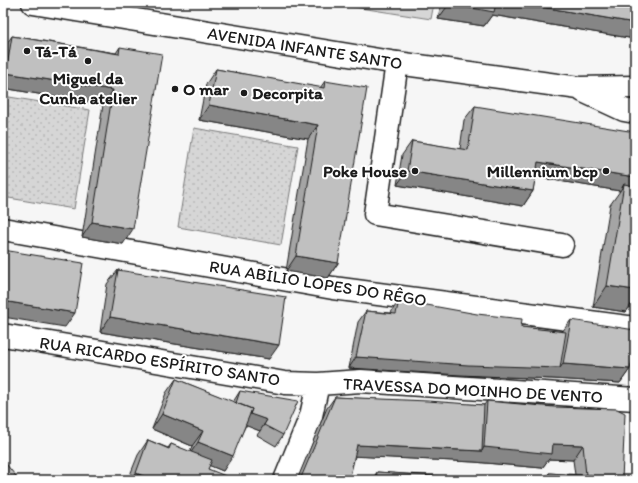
<svg xmlns="http://www.w3.org/2000/svg" width="638" height="483" viewBox="0 0 638 483" font-family="Itim,sans-serif">
<style>
.grass{fill:url(#grass-dots);stroke:#797979}
.park{fill:#d6d6d6;stroke:#797979}
.lines{fill:none;stroke-linecap:round;stroke-linejoin:round}
.minor-casing{stroke:#1c1c1c;stroke-width:25}
.major-casing{stroke:#1c1c1c;stroke-width:25}
.minor{stroke:#fff;stroke-width:22}
.major{stroke:#fff;stroke-width:22}
.wall{fill:#a5a5a5;stroke:#1c1c1c}
.shaded-wall{fill:#868686;stroke:#1c1c1c}
.building{fill:#c0c0c0;stroke:#1c1c1c}
.poi-dot{fill:#1c1c1c;stroke:#fff;stroke-width:1.5}
.labels{text-anchor:middle;dominant-baseline:central;stroke-width:4;stroke-linejoin:round;paint-order:stroke}
.street-label{font-size:17px;fill:#1c1c1c;stroke:#fff}
.poi-label{font-size:17px;font-weight:bold;fill:#1c1c1c;stroke:#fff;text-anchor:start}
</style>
<defs>
<pattern id="grass-dots" width="8" height="8" patternUnits="userSpaceOnUse"><rect width="8" height="8" fill="#d6d6d6"/><path d="M2 2h.1M6 6h.1" fill="none" stroke="#b7b7b7" stroke-width="1.8" stroke-linecap="round"/></pattern>
</defs>
<rect width="100%" height="100%" fill="#f6f6f6"/>
<filter id="ink" filterUnits="userSpaceOnUse"><feTurbulence type="fractalNoise" baseFrequency=".025" numOctaves="2"/><feDisplacementMap in="SourceGraphic" scale="8" xChannelSelector="R" yChannelSelector="G"/><feConvolveMatrix kernelMatrix="1 2 1 2 8 2 1 2 1" color-interpolation-filters="sRGB"/></filter>
<g filter="url(#ink)">
<path class="grass" d="M3,96L90,110L74,209L3,197Z
M194,128L298,146L281,245L178,227Z"/>
<path class="park" d="M341,3H434L431,19L341,5Z"/>
<g class="lines">
<g class="minor-casing">
<path id="minor" d="M397,63L375,214L562,245
M3,229L333,288L635,328
M3,335L285,383L318,384L361,381L635,399
M285,480L311,416L318,384"/>
</g>
<g class="major-casing">
<path id="major" d="M33,3L397,63L579,88L635,87
M583,91L624,110L635,112"/>
</g>
<use href="#minor" class="minor"/>
<use href="#major" class="major"/>
</g>
<path class="wall" d="M441,3H635V39L492,15L484,26L438,19Z
M12,36L116,53L120,47L123,244L82,237L103,105L3,88V49Z
M216,69L320,88L325,81L338,263L328,278L286,271L308,139L199,120L206,84Z
M475,106L632,186H635V299L626,312L593,307L610,205L620,191L535,177L533,191L523,206L397,185L402,155L412,141L460,149L464,120Z
M118,270L269,359L100,332L107,284Z
M399,300L521,327L562,332L571,320L630,369L620,383L553,379L460,375L349,368L358,322L366,311L391,313L392,311Z
M176,379L233,402L240,391L283,435L276,446L257,435L260,431L246,425L223,471L209,465L208,469L227,480H128L138,455L148,440L168,448L171,444L190,452L192,446L152,429L166,393Z
M335,397L484,405L487,401L554,407L622,480H545L549,473L575,475L573,460L549,459L542,468L474,462L355,456L349,480H297L327,408Z
M377,472L480,480H372Z"/>
<path class="shaded-wall" d="M494,3L506,5L507,3H519L635,23V39L492,15L484,26L438,19L449,4Z
M6,73L113,90L103,105L3,88V77Z
M209,105L318,125L308,139L199,120Z
M538,162L635,177V182L627,192L624,184L620,191L528,176Z
M407,171L533,191L523,206L397,185Z
M92,222L133,229L123,244L82,237Z
M296,256L338,263L328,278L286,271Z
M607,286L635,290V299L626,312L593,307Z
M3,301L75,313L65,327L3,317Z
M110,317L279,345L269,359L100,332Z
M356,357L560,368L563,364L630,369L620,383L553,379L460,375L349,368Z
M234,407L267,420L260,431L226,418Z
M162,414L203,431L192,446L152,429Z
M198,442L233,456L223,471L188,457Z
M553,444L583,445L573,460L549,459L542,468L474,462L350,456L357,445L482,451L484,447Z
M136,473L153,480H131Z
M586,475H592L589,480H583Z"/>
<path class="building" d="M449,3H496L494,12L449,4Z
M496,3H506V5L496,4Z
M519,3H635V23Z
M12,36L119,54L120,47L162,54L133,229L92,222L113,90L6,73Z
M216,69L324,88L325,81L367,88L338,263L296,256L318,125L209,105Z
M475,106L635,132V177L538,162L533,191L407,171L412,141L468,150Z
M624,184L635,186V290L607,286Z
M3,250L83,263L75,313L3,301Z
M118,270L286,297L279,345L110,317Z
M399,300L477,314L522,319L521,327L566,332L560,368L468,365L356,357L366,311L396,314Z
M571,320L635,330V352L630,369L563,364Z
M176,379L252,409L233,456L198,442L203,431L162,414Z
M240,391L298,401L283,435L264,425L267,420L250,414L252,409L236,403Z
M335,397L428,401L484,405L482,451L357,445L349,480H300Z
M487,401L554,407L617,409L625,413L622,480H592V475H586L583,445L553,444L552,454L484,447Z
M148,440L169,449L171,444L212,460L208,469L228,477L227,480H153L136,473Z
M6,464L19,480H3V467Z
M377,472L480,479V480H376Z
M549,473L581,475L582,480H549Z"/>
</g>
<g class="poi-dot">
<circle cx="27" cy="51" r="4"/>
<circle cx="88" cy="61" r="4"/>
<circle cx="175" cy="89" r="4"/>
<circle cx="244" cy="93" r="4"/>
<circle cx="415" cy="171" r="4"/>
<circle cx="606" cy="171" r="4"/>
</g>
<g class="labels">
<g class="street-label">
<text transform="translate(305 48) rotate(9)">AVENIDA INFANTE SANTO</text>
<text transform="translate(318 283) rotate(9)">RUA ABÍLIO LOPES DO RÊGO</text>
<text transform="translate(160 361) rotate(9)">RUA RICARDO ESPÍRITO SANTO</text>
<text transform="translate(473 390) rotate(3)">TRAVESSA DO MOINHO DE VENTO</text>
</g>
<g class="poi-label">
<text x="35" y="51">Tá-Tá</text>
<text x="88" y="78" text-anchor="middle">Miguel da<tspan x="88" dy="20">Cunha atelier</tspan></text>
<text x="183" y="89">O mar</text>
<text x="252" y="93">Decorpita</text>
<text x="407" y="171" text-anchor="end">Poke House</text>
<text x="598" y="171" text-anchor="end">Millennium bcp</text>
</g>
</g>
<rect width="638" height="483" fill="none" stroke="#fff" stroke-width="16"/>
<rect x="8" y="8" width="622" height="467" fill="none" stroke="#1c1c1c" stroke-width="1.5" filter="url(#ink)"/>
</svg>
